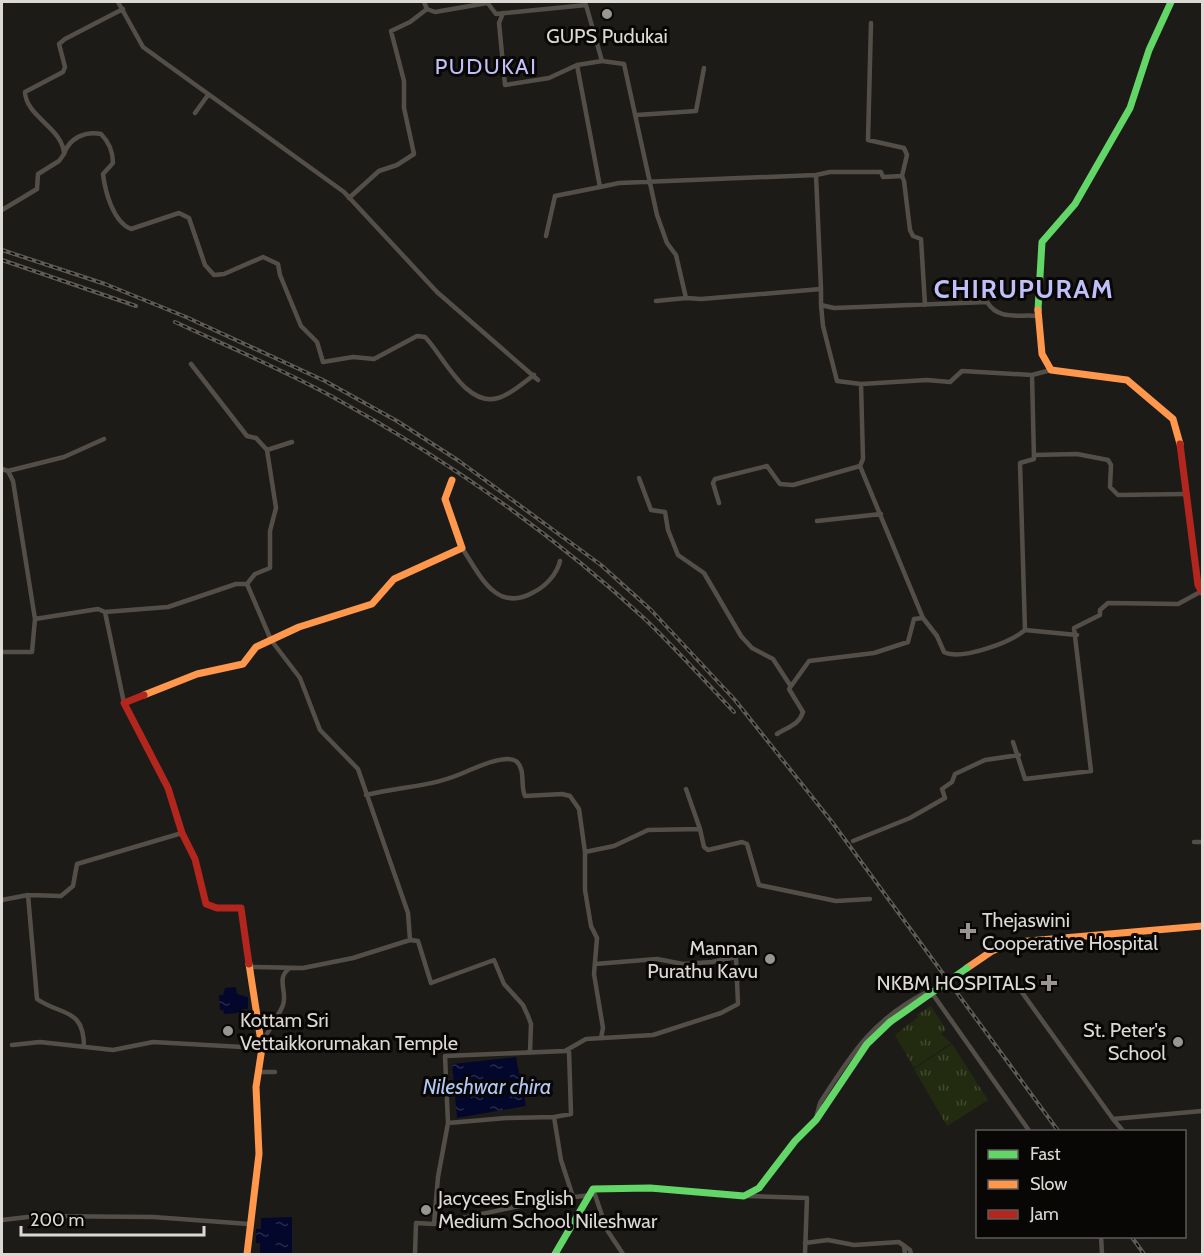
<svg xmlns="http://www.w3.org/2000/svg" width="1204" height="1256" viewBox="0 0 1204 1256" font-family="Cabin,sans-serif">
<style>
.grass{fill:url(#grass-tufts)}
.water{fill:url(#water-ripples)}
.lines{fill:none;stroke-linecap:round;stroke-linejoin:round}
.street{stroke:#534f48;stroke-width:4.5}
.fast{stroke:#63d668;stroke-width:7}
.slow{stroke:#ff974d;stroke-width:7}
.jam{stroke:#b3261e;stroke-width:7}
.rail-casing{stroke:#5e5b55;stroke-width:4}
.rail{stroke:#080705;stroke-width:1.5;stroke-dasharray:4.5;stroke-linecap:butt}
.fast-bridge{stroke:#63d668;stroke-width:7}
.poi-dot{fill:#999692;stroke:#080705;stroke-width:2}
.labels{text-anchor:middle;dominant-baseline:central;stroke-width:6;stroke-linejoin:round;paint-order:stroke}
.poi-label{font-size:20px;fill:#dcd9d4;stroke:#080705;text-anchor:start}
.water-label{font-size:21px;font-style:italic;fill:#b0c8f4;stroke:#080705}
.quarter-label{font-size:22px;letter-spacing:1.5px;fill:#bfc0f9;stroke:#080705}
.district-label{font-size:26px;font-weight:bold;letter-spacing:1.5px;fill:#bfc0f9;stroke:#080705}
</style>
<defs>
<pattern id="grass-tufts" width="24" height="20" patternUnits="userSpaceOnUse" patternTransform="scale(1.5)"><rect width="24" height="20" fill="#222b0f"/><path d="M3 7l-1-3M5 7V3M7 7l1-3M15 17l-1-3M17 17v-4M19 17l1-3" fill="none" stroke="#424931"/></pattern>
<pattern id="water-ripples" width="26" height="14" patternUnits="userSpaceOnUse" patternTransform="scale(1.5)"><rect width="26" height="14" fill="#03072b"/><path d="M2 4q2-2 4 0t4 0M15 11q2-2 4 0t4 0" fill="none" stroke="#272b49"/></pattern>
</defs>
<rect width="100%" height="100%" fill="#1d1b18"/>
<path class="grass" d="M931,1006L946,1030L941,1034L951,1043L914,1068L895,1035L918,1017L923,1025L917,1015Z
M952,1044L988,1100L947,1126L914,1069Z"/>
<path class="water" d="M236,987L237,994L248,997V1009H242V1013L224,1014L223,1010H220L219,995H223L225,988Z
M516,1057L526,1106L457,1118L452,1064Z
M292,1217V1254H260V1243H256V1229H261V1218Z"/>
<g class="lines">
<path class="street" d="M118,2L143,47L344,192L437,292L538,380
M424,2L427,9L435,12L487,3
M487,2L496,14L586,5L602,61L624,64L657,215L667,243L676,255L686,298L701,299L821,289V305L834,308L987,302C999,321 1018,314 1038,316
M503,13L499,23L505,85L549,78L577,65
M871,23L868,140L904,148L907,155L902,176
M195,113L208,95
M637,115L696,111L704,68
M64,154C69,138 85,131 101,134C109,142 113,151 113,163L103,174C105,191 113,222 131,229L179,213L189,218L205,265L214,275L224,274L263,257L278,264L280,275L301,326L317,342L323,362L353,357L374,359L417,336L425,337C443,355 466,408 498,398C510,395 523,383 534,375
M600,187L619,183L816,175
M349,198L379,171L397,165L414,154L404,108V81L391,31L410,22L427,9
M2,210L37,189L38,174L59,161L64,154C63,128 26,117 25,92L63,72L65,67L59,44L65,39L123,9
M546,236L555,196L600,187L577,65L602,61
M821,289L816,175L830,172H881L883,177L902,176L904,181L910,230L913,236L921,239L925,305
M656,301L686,298
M821,305L823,326L837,381L861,384
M191,364L247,436L256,438L267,450L276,508L270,531V568L255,574L247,584L271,640L300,678L320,730L358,769L408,913L410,940
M267,450L292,442
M1034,455L1077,454L1108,460L1111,465L1110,487L1118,495L1186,494
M860,466L923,618L937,636L944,652C961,661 1011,642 1025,630L1077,635
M2,469L8,471L13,481L35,619L98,609L105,612L124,703
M8,471L64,457L104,439
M639,478L651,510L665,512L668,530L678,555L704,573L741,636L752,648L773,659L790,685
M719,503L713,483L715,479L767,466L780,484L793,485L860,466L863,459L861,384L927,380L950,382L962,371L1032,375
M817,521L881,514
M462,548C480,575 496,614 534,592C546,586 557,574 560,561
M105,612L168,607L236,584H247
M1025,630L1020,463L1034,459L1032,375L1051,370
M2,652H32L35,619
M777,734C788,727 799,725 803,712L789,689L809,661L874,653L908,642L914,619L923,618
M1013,742L1025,779L1091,771L1074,628L1100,615V610L1108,603L1178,604L1202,591
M686,789L700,829
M366,795C396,787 429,787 458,775C469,771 504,753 516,761C526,769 520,786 525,796L562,794L570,796L579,809L585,852
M853,841L910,818L945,798L942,789L952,782L955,774L985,760L1019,755
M1194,842H1202
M28,895L37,999C61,1016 84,1007 84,1047
M2,900L28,895L61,896L73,886L77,864L182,833
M250,967L303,968L353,958L410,940L418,941L431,983L494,960L504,984L523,1005L528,1016L531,1024L530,1052
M1021,991L1113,1119L1202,1111
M601,1038L603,1028L594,974L597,938L591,926L585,890V852L614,846L648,830L700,829L704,847L708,850L742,842L747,844L759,885L836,901L870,899
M261,1043C266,1036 281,1011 283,1005C288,992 275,978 290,968
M12,1045L40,1042L113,1050L153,1042L262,1048
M566,1051H569L571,1114L554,1117L561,1160L573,1197
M259,1072H275
M817,1114L820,1103C851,1055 872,1020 925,993L934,996L1030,1132
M1113,1119L1124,1132
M448,1123L506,1118L554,1117
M593,1189L607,1230L623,1254
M747,1196L807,1198L805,1254
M2,1220L36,1216L153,1217L249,1224
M434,1224L438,1177L448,1123L445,1056L565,1051L586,1039L653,1035L721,1013L738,1004L736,957L712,962L683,964L657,959L595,964
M1101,1236L1102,1254
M805,1243L828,1240L854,1245L899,1242L904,1246L905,1254
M902,1244L910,1250L911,1254
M415,1254L416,1223L434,1224L543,1201L591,1195"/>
<path class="fast" d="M1038,310L1042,242L1075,204L1130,108L1149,50L1171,2
M555,1254L593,1189L650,1188L744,1196L759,1188L795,1141L816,1120L867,1044L890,1022"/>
<path class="slow" d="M1038,310L1042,354L1051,370L1127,380L1173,419L1180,444
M144,695L197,674L243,664L256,647L299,627L372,604L394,579L462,548L445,499L452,480
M967,968L992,951L1017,942L1202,926
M247,1254L259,1154L256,1087L262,1048L249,964"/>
<path class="jam" d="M1180,444L1198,585L1202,592
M144,695L124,703L168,788L182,833L195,859L206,904L217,908H241L249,964"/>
<g class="rail-casing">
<path id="rail" d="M2,250L105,284L186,317L325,381L397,421L459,461L601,565L651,610L735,700L832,822L1059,1132
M2,260L136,306
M175,322C227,346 281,369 331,396C443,457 552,533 646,620C676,649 705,681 734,712
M1131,1236L1144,1254"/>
</g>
<use href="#rail" class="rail"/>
<path class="fast-bridge" d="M890,1022L967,968"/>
</g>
<g class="poi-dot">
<circle cx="607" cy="14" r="6"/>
<path d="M965 922h6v6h6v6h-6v6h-6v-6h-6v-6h6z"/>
<circle cx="770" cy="959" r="6"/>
<path d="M1046 974h6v6h6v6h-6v6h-6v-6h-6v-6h6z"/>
<circle cx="228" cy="1031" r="6"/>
<circle cx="1178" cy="1042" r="6"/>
<circle cx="426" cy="1210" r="6"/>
</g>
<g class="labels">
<g class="poi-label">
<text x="607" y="36" text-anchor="middle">GUPS Pudukai</text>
<text x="982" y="920">Thejaswini<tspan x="982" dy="23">Cooperative Hospital</tspan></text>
<text x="758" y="948" text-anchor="end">Mannan<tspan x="758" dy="23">Purathu Kavu</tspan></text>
<text x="1036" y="983" text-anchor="end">NKBM HOSPITALS</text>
<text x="240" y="1020">Kottam Sri<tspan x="240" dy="23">Vettaikkorumakan Temple</tspan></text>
<text x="1166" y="1030" text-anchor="end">St. Peter's<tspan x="1166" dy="23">School</tspan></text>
<text x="438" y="1198">Jacycees English<tspan x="438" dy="23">Medium School Nileshwar</tspan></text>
</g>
<g class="water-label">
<text x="487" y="1086">Nileshwar chira</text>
</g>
<g class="quarter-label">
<text x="486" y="66">PUDUKAI</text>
</g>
<g class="district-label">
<text x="1024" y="289">CHIRUPURAM</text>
</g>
</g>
<rect width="1204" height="1256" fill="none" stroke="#dcd9d4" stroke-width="6"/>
<rect x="976" y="1130" width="210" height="108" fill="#080705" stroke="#5d5b58" stroke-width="1.5"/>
<rect x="988" y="1150" width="30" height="9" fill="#63d668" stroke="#5d5b58" stroke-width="1.5"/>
<text x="1030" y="1160" font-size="18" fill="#dcd9d4">Fast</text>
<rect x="988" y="1180" width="30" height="9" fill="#ff974d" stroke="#5d5b58" stroke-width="1.5"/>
<text x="1030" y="1190" font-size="18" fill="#dcd9d4">Slow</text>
<rect x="988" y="1210" width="30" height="9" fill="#b3261e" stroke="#5d5b58" stroke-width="1.5"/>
<text x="1030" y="1220" font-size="18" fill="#dcd9d4">Jam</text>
<path d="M21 1226v9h183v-9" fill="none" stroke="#dcd9d4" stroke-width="3"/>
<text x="30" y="1226" font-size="18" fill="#dcd9d4" stroke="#080705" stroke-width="4.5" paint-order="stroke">200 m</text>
</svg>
